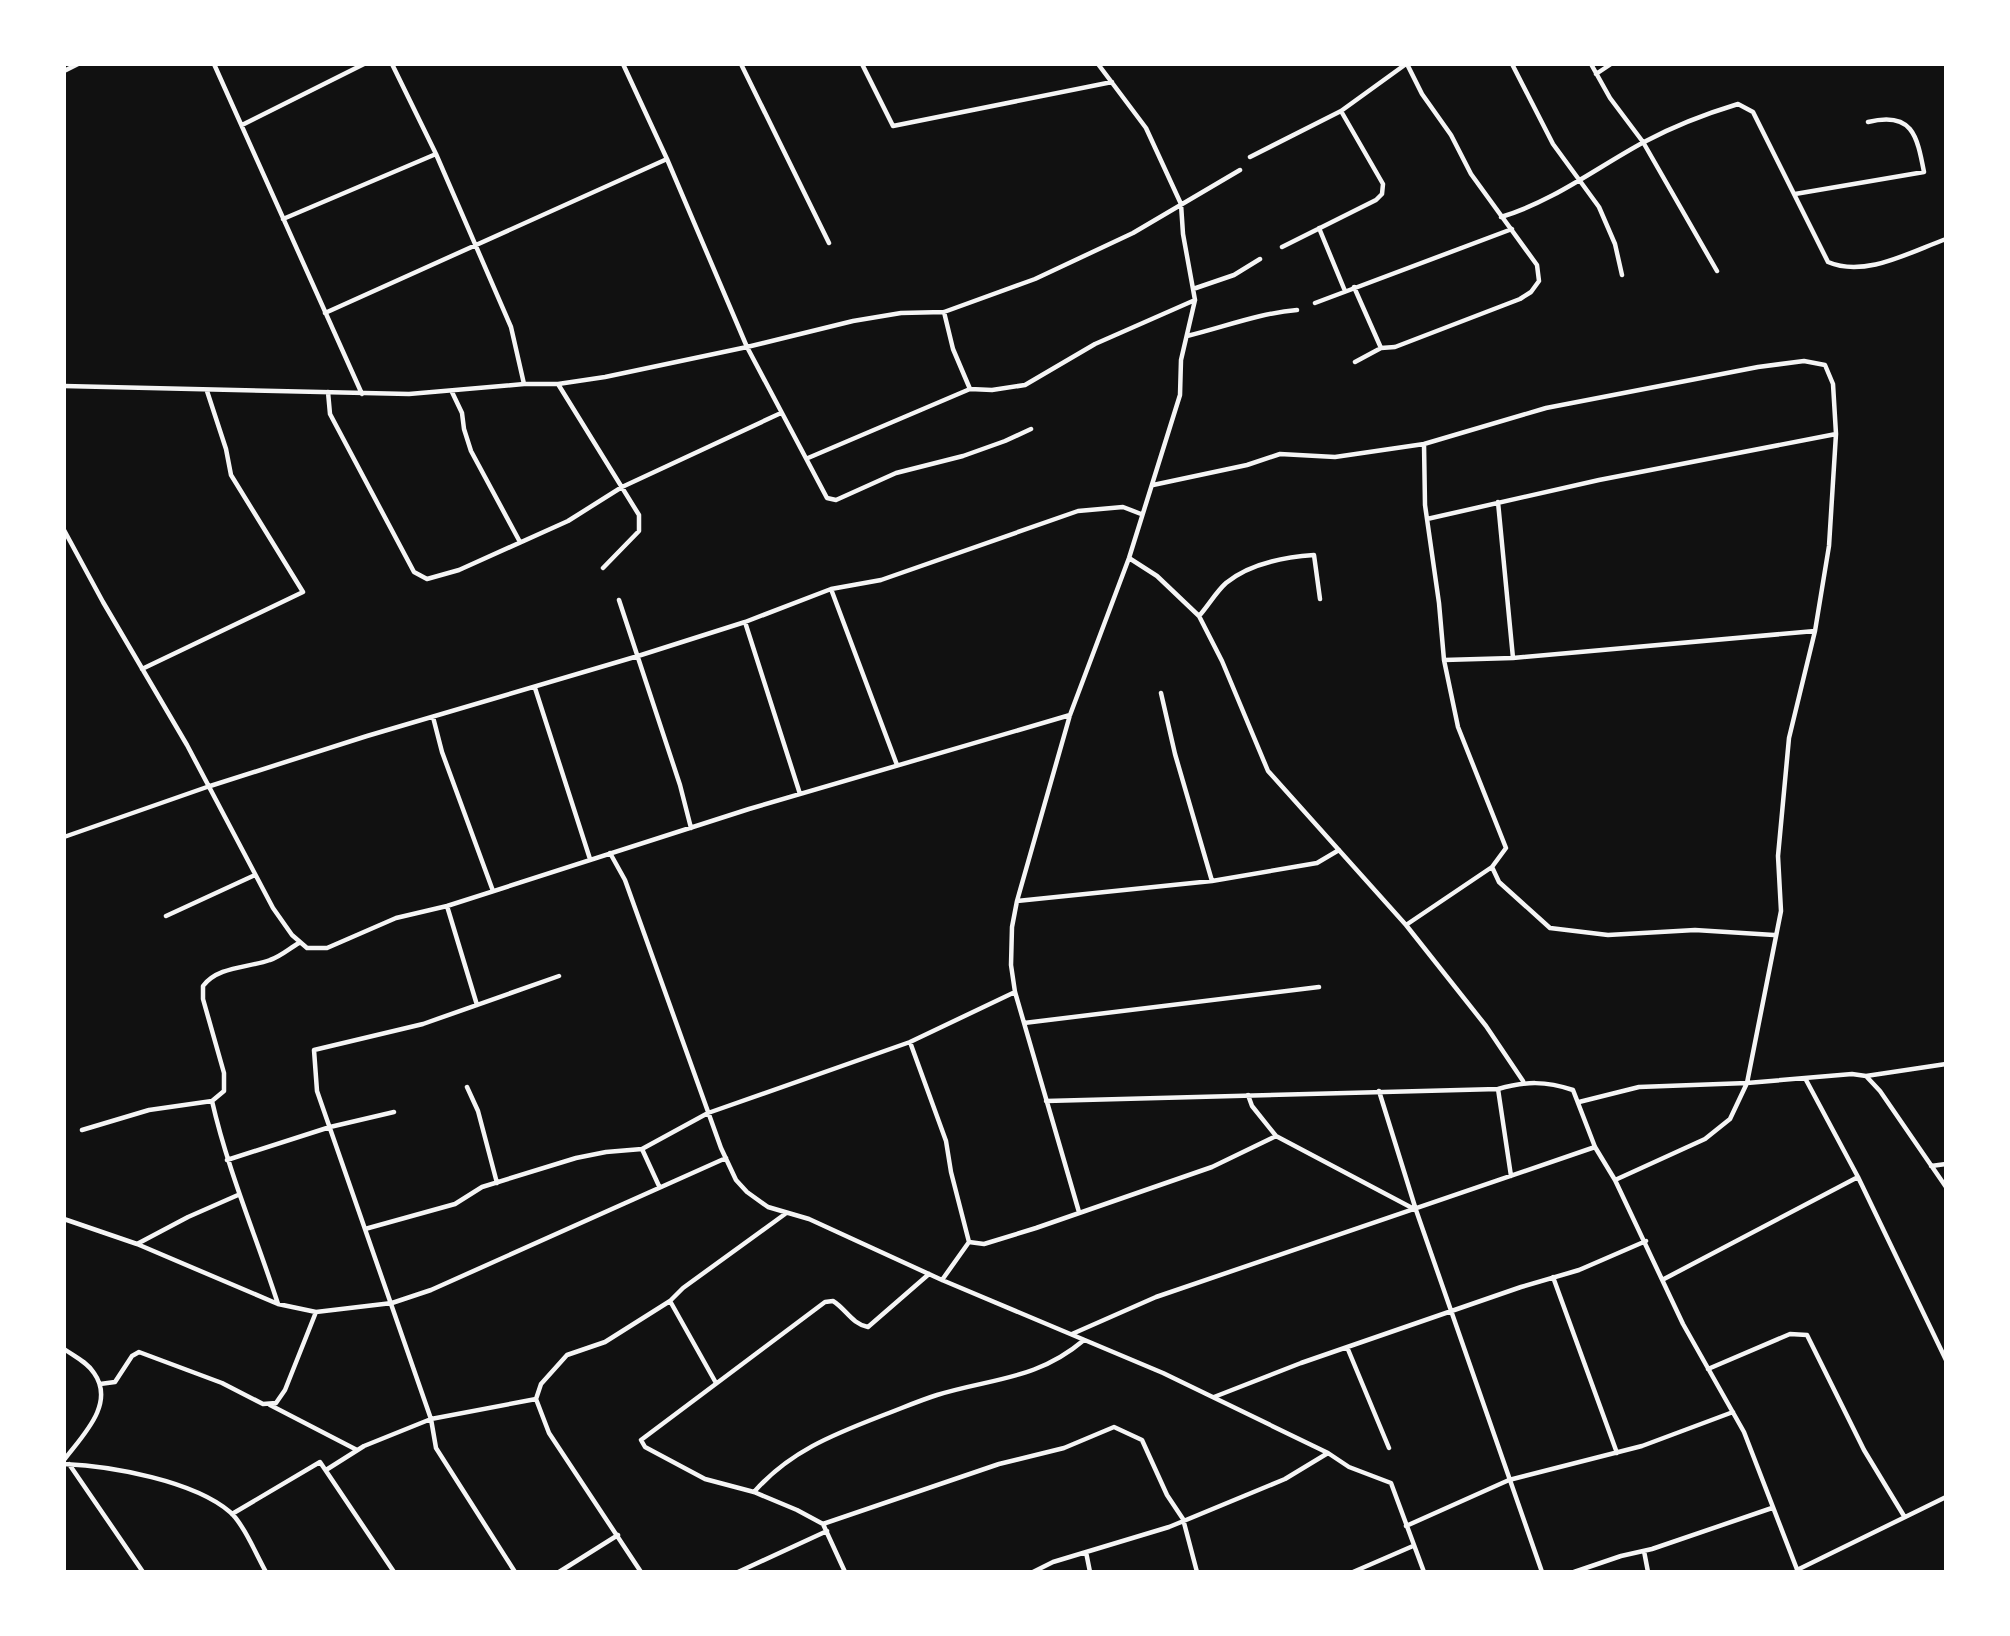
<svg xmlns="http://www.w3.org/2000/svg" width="2010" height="1636" viewBox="0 0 2010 1636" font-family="Helvetica,sans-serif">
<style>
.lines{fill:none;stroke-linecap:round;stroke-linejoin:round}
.minor{stroke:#f5f5f5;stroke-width:4.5}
</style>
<rect width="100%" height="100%" fill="#111"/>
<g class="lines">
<path class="minor" d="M214,64L362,394
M392,64L436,154L511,327L524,384
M623,64L667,159L747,347L827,498L836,500L896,473L963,456L1005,441L1031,429
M741,64L829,243
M862,64L893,126L1112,82
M1512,64L1553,144L1599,207L1615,244L1622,275
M1591,64L1610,98L1643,142L1717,271
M64,71L78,64
M1596,74L1611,64
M242,125L364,64
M1250,157L1341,111L1406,64
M1795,194L1924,172C1917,135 1912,111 1868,122
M1501,217C1554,201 1596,168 1644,142C1674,126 1705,114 1738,104L1753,112L1828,262C1865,278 1910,252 1946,239
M283,219L436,154
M1319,228L1345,291
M1282,247L1376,200L1382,194L1383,184L1341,111
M1354,287L1381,348
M1193,289L1234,275L1260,259
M1315,303L1512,229
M944,312L953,349L970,389
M325,313L667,159
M1187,336C1224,327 1260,313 1297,310
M1355,362L1381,348L1395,347L1520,299L1531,292L1539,281L1537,265L1471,174L1451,135L1422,94L1407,64
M558,384L639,515V531L603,568
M64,386L409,394L524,384H558L605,377L747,347L853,321L901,313L944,312L1035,279L1133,233L1240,170
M328,392L330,414L414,572L427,579L459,570L568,521L622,487L781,413
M452,392L462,413L464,429L471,451L520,542
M808,458L970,389L992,390L1025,385L1095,344L1195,300
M1153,485L1247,465L1280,454L1335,457L1424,444L1546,408L1758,367L1804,361L1825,365L1833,384L1836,434L1829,546L1815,631L1789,738L1778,856L1781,911L1747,1083L1639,1087L1579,1102
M1498,502L1513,658
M1427,519L1599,480L1836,434
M64,530L103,602L187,745L273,908L292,935L307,948H327L396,918L447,906L749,809L1070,715
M1129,558L1157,576L1199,616L1222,661L1268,771L1406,925L1486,1026L1523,1081
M831,589L897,765
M619,600L680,785L691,828
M1199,616C1208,606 1216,592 1226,583C1249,564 1285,557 1314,555L1320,599
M745,622L800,794
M1444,660L1513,658L1815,631
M142,669L303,592L231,475L226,449L207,391
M535,688L590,859
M1161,693L1175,754L1212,881
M433,717L442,752L493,891
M64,837L207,787L367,736L638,656L745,622L831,589L881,580L1078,511L1123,507L1141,514
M610,853L625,880L721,1148L736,1180L747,1192L768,1207L809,1219L942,1280L1163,1373L1328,1453L1349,1467L1391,1483L1424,1572
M1492,867L1499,882L1550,928L1608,935L1695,930L1774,935
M1017,901L1212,881L1317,863L1339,850
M447,906L477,1005
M166,916L255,875
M1406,925L1492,867L1506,848L1458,727L1444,660L1439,603L1425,505L1424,444
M1024,1023L1319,987
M910,1042L946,1141L951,1172L969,1242L942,1280
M1866,1076L1946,1064
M1805,1078L1858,1177L1946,1360
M467,1087L478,1111L497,1183
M1498,1089L1511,1176
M1379,1091L1416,1210L1542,1572
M1248,1095L1252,1106L1276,1136L1416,1210
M1046,1101L1498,1089C1525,1081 1546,1081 1573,1090L1595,1147L1615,1180L1683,1324L1744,1432L1798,1572
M82,1130L149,1110L212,1101
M642,1149L659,1186
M227,1160L330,1127L394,1112
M1931,1166L1946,1164
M1615,1180L1705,1139L1730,1119L1747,1083L1852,1074L1866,1076L1880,1091L1946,1187
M1079,1212L1015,992L1011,965L1012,927L1017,901L1070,715L1129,558L1180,395L1181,360L1195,300L1183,234L1181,204L1146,128L1098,64
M64,1219L137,1244L278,1304L316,1312L392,1303L431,1290L726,1158
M365,1229L455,1204L482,1187L576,1158L606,1152L642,1149L708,1113L910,1042L1015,992
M969,1242L984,1244L1036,1228L1212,1167L1276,1136
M137,1244L188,1217L238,1195
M1553,1277L1617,1453
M1664,1279L1858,1177
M670,1301L716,1383
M278,1304C256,1236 228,1171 212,1101L224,1091V1073L203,999V986C218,966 248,968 270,960C280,957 290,948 299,943
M1072,1334L1156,1297L1595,1147
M1347,1347L1389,1448
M64,1349C74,1356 87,1362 94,1373C116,1404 82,1436 64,1460
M1708,1369L1790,1334L1807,1335L1864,1450L1904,1516
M100,1384L115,1382L132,1356L139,1352L222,1383L263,1404L276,1403L285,1390L316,1312
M1214,1397L1301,1363L1521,1287L1579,1270L1646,1241
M536,1399L549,1433L641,1572
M270,1405L357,1450
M64,1464C112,1466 194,1481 230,1512C243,1523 257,1556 266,1572
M69,1464L143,1572
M326,1470L364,1446L431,1419L536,1399L541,1384L567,1355L605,1342L670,1301L683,1288L785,1214
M754,1492C789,1452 832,1435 881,1416C900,1409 918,1401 937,1395C992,1378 1037,1380 1084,1340
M232,1514L320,1462L394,1572
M823,1524L999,1464L1064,1448L1114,1427L1142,1440L1167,1495L1183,1519L1197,1572
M1406,1526L1509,1480L1642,1446L1733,1412
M1644,1551L1648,1572
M1086,1552L1090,1572
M1797,1570L1946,1497
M515,1572L436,1448L431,1419L317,1091L314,1050L423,1024L559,976
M559,1572L618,1535
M738,1572L827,1531
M845,1572L823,1524L797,1510L754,1492L705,1479L645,1447L641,1440L825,1302L833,1301C846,1309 852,1324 868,1327L929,1274
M1033,1572L1053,1562L1169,1527L1285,1479L1328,1453
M1353,1572L1413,1546
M1574,1572L1621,1556L1652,1549L1772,1508"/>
</g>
<rect width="2010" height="1636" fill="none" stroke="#ffffff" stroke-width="132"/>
</svg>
